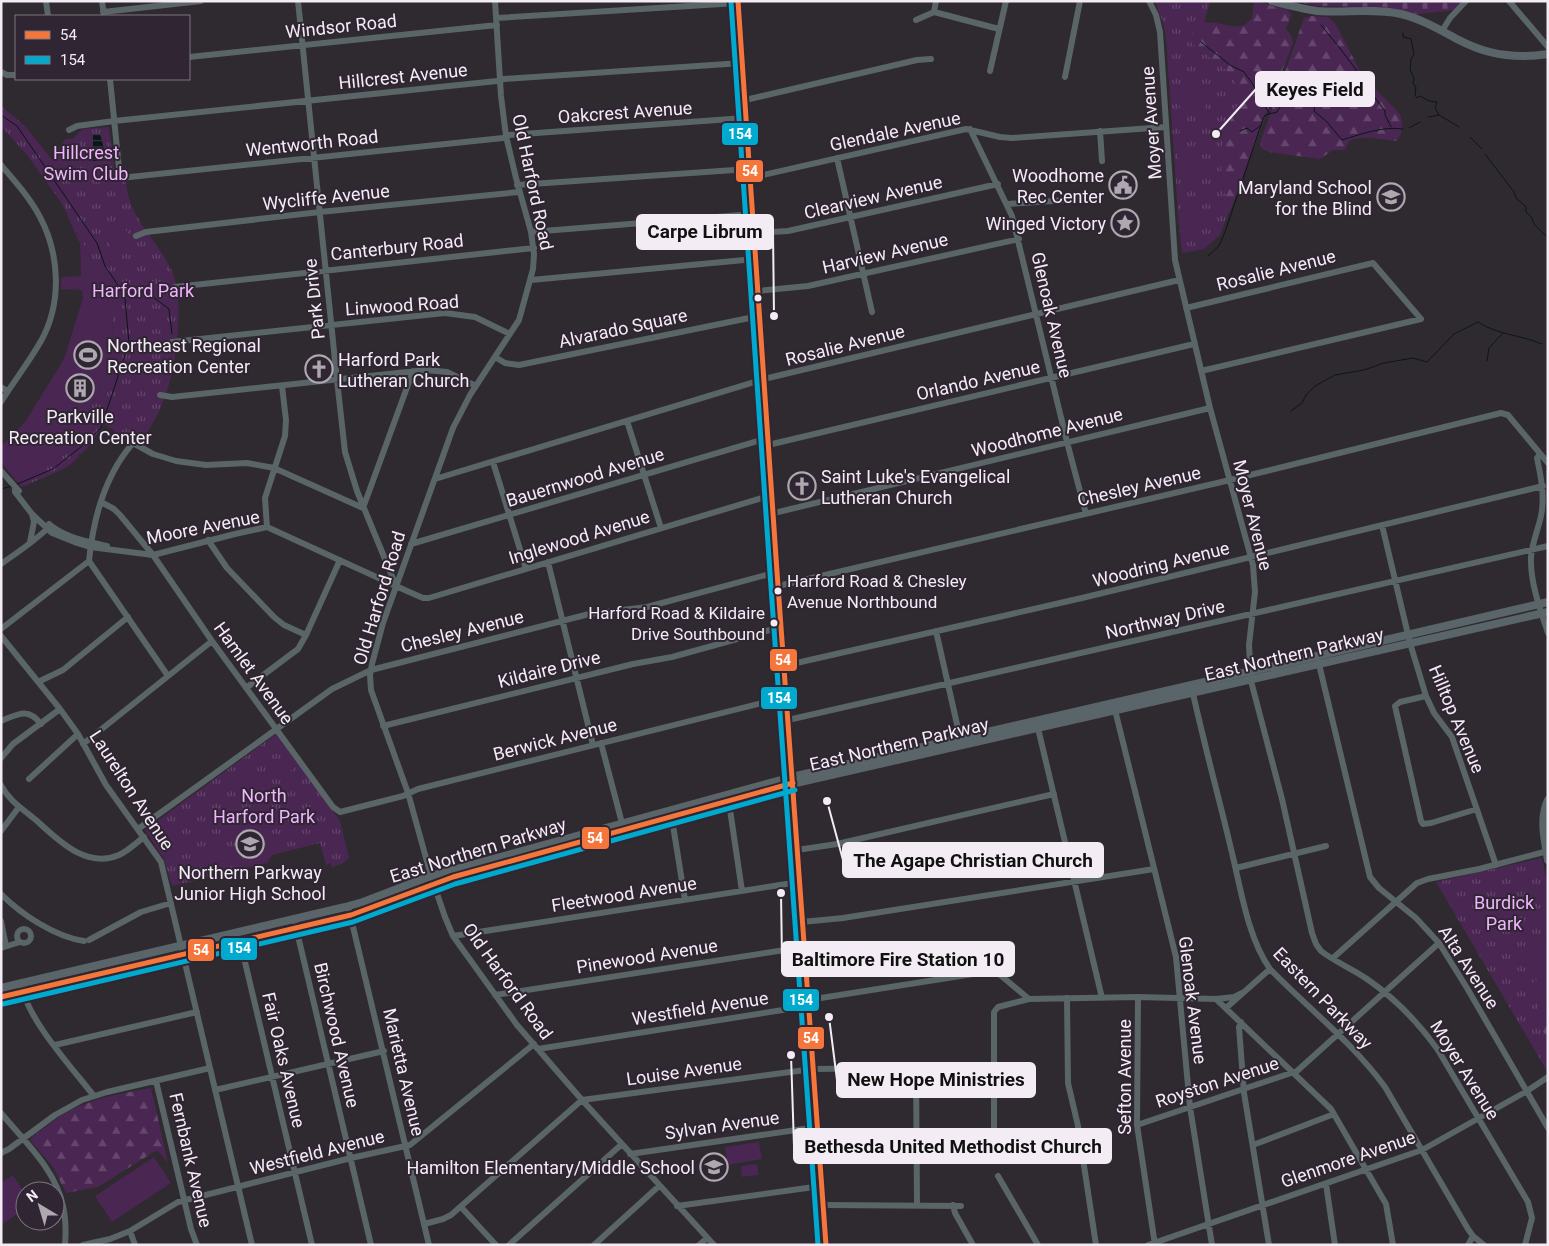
<svg xmlns="http://www.w3.org/2000/svg" width="1549" height="1246" viewBox="0 0 1549 1246" font-family="Roboto,sans-serif">
<style>
.grass{fill:url(#grass-tufts)}
.forest{fill:url(#forest-firs)}
.cemetery{fill:url(#cemetery-stones)}
.garden{fill:#4a2653}
.water{fill:url(#water-rules)}
.lines{fill:none;stroke-linecap:round;stroke-linejoin:round}
.stream{stroke:#091717;stroke-width:1}
.minor{stroke:#596566;stroke-width:6}
.major{stroke:#596568;stroke-width:8}
.bus-1-casing{stroke:#302633;stroke-width:9}
.bus-2-casing{stroke:#302633;stroke-width:9}
.bus-1{stroke:#f5763a;stroke-width:5}
.bus-2{stroke:#00a9ce;stroke-width:5}
.bus-dot{fill:#f3ecf4;stroke:#302633;stroke-width:2}
.labels{text-anchor:middle;dominant-baseline:central;stroke-width:4;stroke-linejoin:round;paint-order:stroke}
.bus-label{font-size:17px;fill:#f3ecf4;stroke:#302633;text-anchor:start}
.street-label{font-size:18px;fill:#f3ecf4;stroke:#302633}
.park-label{font-size:18px;fill:#f0b5fe;stroke:#302633}
.poi-label{font-size:18px;fill:#f3ecf4;stroke:#302633;text-anchor:end}
.leader{fill:none;stroke:#f3ecf4;stroke-width:2}
.callout-dot{fill:#f3ecf4;stroke:#302633;stroke-width:2}
.callout{fill:#f3ecf4;stroke:#f3ecf4;stroke-width:2}
.callout-label{font-size:19px;text-anchor:middle;font-weight:bold;fill:#111}
.line-badge{stroke:#302633;stroke-width:2}
.badge-label{font-size:14px;text-anchor:middle;font-weight:bold;fill:#fff}
</style>
<defs>
<pattern id="grass-tufts" width="24" height="20" patternUnits="userSpaceOnUse" patternTransform="scale(1.25)"><rect width="24" height="20" fill="#4a2653"/><path d="M3 7l-1-3M5 7V3M7 7l1-3M15 17l-1-3M17 17v-4M19 17l1-3" fill="none" stroke="#65466c"/></pattern>
<pattern id="forest-firs" width="22" height="20" patternUnits="userSpaceOnUse" patternTransform="scale(1.25)"><rect width="22" height="20" fill="#4a2653"/><path d="M5 1l3.5 6h-7zM16 11l3.5 6h-7z" fill="#65466c"/></pattern>
<pattern id="cemetery-stones" width="16" height="16" patternUnits="userSpaceOnUse" patternTransform="scale(1.25)"><rect width="16" height="16" fill="#4a2653"/><path d="M2 7V4a2 2 0 0 1 4 0v3zM10 15v-3a2 2 0 0 1 4 0v3z" fill="#65466c"/></pattern>
<pattern id="water-rules" width="6" height="5" patternUnits="userSpaceOnUse" patternTransform="scale(1.25)"><rect width="6" height="5" fill="#091717"/><path d="M0 2.5h6" fill="none" stroke="#2d3939"/></pattern>
</defs>
<rect width="100%" height="100%" fill="#2f2930"/>
<path class="grass" d="M1155,1H1210L1203,27L1242,38L1251,25L1257,2L1286,9L1280,41L1293,42L1220,235L1204,249L1182,253L1178,214L1166,37L1163,23Z
M1,106L25,126L53,161L65,139H72L83,129L109,127L116,182L126,180C127,216 155,237 170,267C180,287 179,308 178,330C175,372 165,413 137,446L104,424L87,449L78,456L79,457L70,465L57,472L22,487L13,477L16,476L17,477C50,464 79,450 102,422L88,412C95,398 103,384 107,370C124,318 101,277 77,232L75,233L63,205L27,155L1,126Z
M276,734L340,821L349,858L342,864L332,867L331,863L326,865L320,843L272,855L267,863L172,886L164,859L145,830Z
M1542,858L1548,886L1547,1071L1436,882Z"/>
<path class="forest" d="M1256,2L1286,9L1292,14L1286,29L1291,35L1293,42L1229,214C1223,188 1218,163 1224,137C1229,117 1244,106 1236,83C1232,70 1193,47 1191,42C1190,37 1194,29 1196,23C1202,22 1209,22 1216,23C1231,25 1241,32 1252,18L1254,3Z
M1311,16L1328,17L1335,23L1359,69L1374,88L1400,114L1402,122L1401,134L1397,141C1382,140 1363,134 1349,141L1345,150H1333L1320,159L1269,152L1262,149L1260,143L1304,18Z
M1548,1007V1044L1540,1023L1542,1021V1012Z
M151,1088L168,1163L157,1150L98,1187L66,1193L53,1167L30,1140L33,1136C45,1128 56,1118 69,1111C94,1098 123,1093 151,1088Z"/>
<path class="cemetery" d="M1293,1H1464L1455,10L1417,14L1383,7L1317,6Z"/>
<path class="garden" d="M1183,84C1186,84 1192,83 1195,84C1206,88 1209,100 1205,109L1180,112L1178,109L1180,107L1177,86Z
M1179,121L1181,124L1192,122L1196,125V133L1188,140L1180,137L1179,126L1177,124Z
M1180,154L1182,156H1197C1203,169 1196,181 1181,174L1180,159L1177,157Z
M1190,207C1199,210 1201,213 1203,222L1201,227H1189L1185,229L1182,226L1184,224L1183,211Z
M121,221L132,241L112,250L102,230Z
M77,232C101,277 124,317 107,370C103,384 95,398 88,411L102,422C79,449 50,464 17,478L15,476L13,477L1,462V446L25,422L64,359L83,298L82,290L61,289V277L81,276L80,244L75,233Z
M288,759L295,768L279,779L272,769Z
M253,764H255V769L267,788C258,805 235,799 230,782L231,779L251,767Z
M172,822H176C183,830 183,834 180,843L170,848C163,845 164,837 158,833L159,830Z
M208,844H216L223,850L218,865L215,867L198,859L201,849Z
M1543,937L1548,942V1005L1539,1010L1537,1006L1539,1003L1532,983L1539,978L1520,958Z
M759,1142L762,1159L728,1165L725,1147Z
M154,1157L171,1183L112,1222L95,1196Z
M757,1164L759,1175L742,1177L741,1166Z
M13,1175L25,1194V1209L1,1225V1183Z"/>
<path class="water" d="M100,134L107,160L93,161V135Z"/>
<g class="lines">
<path class="stream" d="M1321,25L1342,51L1357,71
M1403,33V37L1411,39L1414,54L1411,59L1410,70L1414,78L1413,83L1416,87L1415,95L1417,98L1420,96L1429,101L1437,102L1435,108L1439,115
M1201,42L1230,65L1244,72L1252,83L1269,113
M1360,78L1385,111V115L1391,127
M1,115L17,126L97,243L105,266L119,287L125,299L129,343L101,428L82,446L53,469L15,485
M1428,117L1439,115L1459,127
M1409,128L1420,122
M1240,131L1247,128L1252,132L1260,126
M1470,137L1482,149
M1485,154L1514,192L1516,198L1526,207V212L1532,218L1534,224L1548,238
M1208,256L1219,246L1225,232L1263,119L1265,115L1277,112L1284,101L1296,104L1305,101H1314L1315,104L1314,111L1327,122L1342,140C1362,134 1382,126 1403,129
M150,287L153,297L169,309L172,334
M123,296L153,285
M1487,361L1489,348L1503,333
M1291,411L1302,403L1306,395L1315,386L1335,375L1364,370L1384,363L1413,358L1427,362L1454,334L1478,322C1498,335 1521,335 1542,344
M1,489L12,486"/>
<path class="minor" d="M46,1L48,16
M102,1L104,16
M298,1L337,380L345,452L357,491L396,586
M495,1L501,96L506,136L516,178L531,232L534,254L533,269L519,320L470,395L453,428L383,623L372,664L370,675L371,690L408,793L431,876L445,917L453,936L517,1025L582,1100L714,1245
M1149,1L1156,15L1160,32L1175,260L1210,408L1253,565L1255,592L1249,645L1251,681L1282,799L1312,933L1316,944L1321,951C1335,962 1353,969 1367,979C1396,999 1418,1022 1438,1050L1528,1202L1532,1218L1525,1245
M1509,1L1548,47
M103,12L201,1
M934,12L936,1
M496,18L738,3
M916,20L934,12L999,29
M1442,31L1450,18L1466,1
M189,57L497,25
M990,71L1006,1
M1,72L7,75H16
M1065,77L1080,1
M110,79L120,178L503,138L509,135L745,118
M745,100L917,60L931,59
M970,129L1012,216L1067,442L1086,514
M69,130L77,126L114,121L497,81L504,79L742,63
M1100,131L1102,161
M837,158L872,312
M1,165C15,181 30,198 40,217C60,255 62,303 41,341C29,362 14,381 1,402
M750,178L966,129L1000,137L1012,138L1166,127
M517,185L749,169
M1008,204L1067,200
M531,232L753,214
M754,233L788,231L998,184
M136,236L146,232L320,212L519,192
M531,280L755,259
M175,287L534,248
M758,291L808,286L1019,239
M1186,308L1373,263L1421,319L1201,371
M172,342L445,313L475,317L510,334
M495,357L505,363L519,365L759,316
M1,387L7,391
M160,395L172,397L426,370L447,372L476,386
M627,421L661,528
M768,445L1194,344
M1540,454L1537,458C1541,477 1545,496 1541,516C1538,530 1532,543 1531,557C1530,582 1540,609 1548,633
M493,462L526,569
M1,471L19,491
M435,479L764,379L1179,280
M15,489V492L32,514L52,533L77,543L90,547L153,555L235,534L267,527L407,591L423,598H429L772,495
M101,502L114,509L120,515L153,555L212,641L333,807L340,812L403,796L418,789L786,697
M774,513L1210,408
M49,524C65,538 87,541 107,546
M1382,525L1410,643L1426,696L1434,713L1452,737L1496,865
M267,527L265,498L285,436L286,420L282,386
M208,540L227,568L274,617L284,625L306,635
M30,542L34,522L32,514
M411,544L768,438
M89,561C93,520 105,475 133,443L153,454L176,461L206,465L247,463L274,468L363,508L413,371
M89,561L168,676
M548,562L593,745
M1,564C18,552 35,541 49,527
M778,586L1230,480L1501,413L1508,415L1548,463
M1,629L89,561
M936,631L961,742
M1,636L60,709L78,734L106,785L161,862L252,1245
M1318,660L1370,877L1379,888L1416,918L1439,943L1467,988L1548,1128
M784,664H792L1082,598L1543,486
M38,682L63,670L128,617
M246,688L298,649L306,635L340,560
M1192,689C1204,744 1219,798 1232,853C1241,890 1248,938 1270,969C1308,1008 1353,1043 1385,1087L1468,1229L1473,1236L1484,1245
M1426,696L1400,702L1395,706L1421,821L1423,824L1431,823L1477,809
M1114,706L1176,957L1190,1107L1212,1245
M788,720L1548,546
M1,721C18,714 28,707 41,724
M1037,724L1102,998
M383,726L633,664L672,657L781,627
M601,743L623,827
M83,744L212,641
M1,758L13,744L60,709
M29,779L78,734
M1,785C9,801 23,809 36,820C58,840 86,869 119,855C128,851 136,843 144,837
M728,796L742,891
M671,813L685,900
M138,829L332,689L371,670L589,614L647,607L777,572
M1,831L19,807
M797,850L837,844L1054,794
M1236,868L1326,846
M1,894C21,914 55,937 84,941
M349,910L429,1245
M294,919L371,1245
M1,921L6,946
M802,922L843,918L1154,869
M17 936a7 7 0 1 1 14 0a7 7 0 1 1-14 0Z
M453,936L799,882
M89,940L141,912L171,903
M240,941L312,1245
M1,948L20,942
M1333,958L1417,883L1428,879L1479,869L1548,851
M22,987C28,1020 73,1069 94,1096
M495,995L804,947
M1138,997L1137,1125L1155,1245
M1067,998L1068,1083L1078,1126L1096,1245
M1216,999L1331,1109L1386,1204L1393,1245
M808,1000L992,971L999,974L1029,999L1138,997L1216,999L1234,997L1242,993
M1226,1008L1270,969
M1241,1022L1239,1027L1244,1093L1269,1245
M55,1045L197,1012
M538,1049L808,1006
M916,1068L917,1205
M156,1081L191,1229L197,1245
M215,1090L384,1051
M1,1113C24,1141 56,1170 63,1206C66,1219 66,1232 65,1245
M1137,1125L1297,1071L1439,943
M994,1136V1012L998,1007L1029,999
M818,1137L1014,1136
M1253,1145L1334,1114
M1,1153L9,1149L55,1115L82,1100L107,1092L210,1068
M630,1154L817,1127
M998,1176L1038,1245
M1326,1184L1335,1245
M823,1205L961,1206
M953,1205L955,1213L973,1245
M677,1206L821,1186
M461,1207L496,1245
M424,1224L443,1219L451,1215L582,1100L813,1069L993,1067
M130,1231L135,1245
M83,1245L110,1239L130,1231L178,1202L351,1158L410,1145L534,1044
M509,1245L622,1144
M594,1245L659,1186
M699,1245L707,1238
M1148,1245L1422,1150L1527,1091L1548,1077
M1468,1245L1473,1236"/>
<path class="major" d="M738,1L777,572L826,1245
M1272,1C1287,5 1302,9 1317,11C1345,13 1373,8 1401,14C1422,19 1440,30 1459,40C1487,55 1517,59 1548,54
M1548,800C1539,820 1545,840 1548,860
M1,988L345,907L363,902L431,876L792,777L1317,656L1548,602
M1,997L351,915L453,877L774,788L1548,612"/>
<g class="bus-1-casing">
<path id="bus-1" d="M738,1L777,572L826,1245
M1,997L351,915L453,877L793,783"/>
</g>
<g class="bus-2-casing">
<path id="bus-2" d="M731,2L770,573L818,1245
M3,1004L353,922L455,884L795,790"/>
</g>
<use href="#bus-1" class="bus-1"/>
<use href="#bus-2" class="bus-2"/>
</g>
<defs>
<g id="civic-ring" transform="scale(1.4375)"><circle r="9.5" fill="#302633" stroke="#aea8af" stroke-width="1.5"/><path d="M-.6-6.5H3V-4.5H.6V-3L4-1V1h2V6H-6V1h2V-1L-.6-3ZM-1.2 2.5V6h2.4V2.5Z" fill="#aea8af"/></g>
<g id="school-ring" transform="scale(1.4375)"><circle r="9.5" fill="#302633" stroke="#aea8af" stroke-width="1.5"/><path d="M0-5L7-2L0 1L-7-2ZM-4 1L0 2.5L4 1V4Q0 6-4 4Z" fill="#aea8af"/></g>
<g id="sight-ring" transform="scale(1.4375)"><circle r="9.5" fill="#302633" stroke="#aea8af" stroke-width="1.5"/><path d="M0-6L1.8-2.2L6-1.7L2.9 1.2L3.7 5.4L0 3.3L-3.7 5.4L-2.9 1.2L-6-1.7L-1.8-2.2Z" fill="#aea8af"/></g>
<g id="stadium-ring" transform="scale(1.4375)"><circle r="9.5" fill="#302633" stroke="#aea8af" stroke-width="1.5"/><path d="M0-5a6.5 5 0 1 0 0 10a6.5 5 0 1 0 0-10ZM-3.5-1.8h7v3.6h-7Z" fill="#aea8af"/></g>
<g id="church-ring" transform="scale(1.4375)"><circle r="9.5" fill="#302633" stroke="#aea8af" stroke-width="1.5"/><path d="M-1.2-6h2.4v3.5h3.3v2.4h-3.3V6h-2.4V-.1h-3.3v-2.4h3.3Z" fill="#aea8af"/></g>
<g id="building-ring" transform="scale(1.4375)"><circle r="9.5" fill="#302633" stroke="#aea8af" stroke-width="1.5"/><path d="M-4-6H4V6H1V3H-1V6H-4ZM-2.5-4.3h1.7v1.8h-1.7ZM.8-4.3h1.7v1.8H.8ZM-2.5-1h1.7V.8h-1.7ZM.8-1h1.7V.8H.8Z" fill="#aea8af"/></g>
</defs>
<g fill-rule="evenodd">
<use href="#civic-ring" x="1123" y="185"/>
<use href="#school-ring" x="1391" y="197"/>
<use href="#sight-ring" x="1125" y="223"/>
<use href="#stadium-ring" x="88" y="355"/>
<use href="#church-ring" x="319" y="369"/>
<use href="#building-ring" x="80" y="388"/>
<use href="#church-ring" x="802" y="486"/>
<use href="#school-ring" x="250" y="844"/>
<use href="#school-ring" x="714" y="1167"/>
</g>
<g class="bus-dot">
<circle cx="758" cy="298" r="4.5"/>
<circle cx="778" cy="591" r="4.5"/>
<circle cx="774" cy="623" r="4.5"/>
</g>
<g class="labels">
<g class="bus-label">
<text x="787" y="581">Harford Road &amp; Chesley<tspan x="787" dy="21">Avenue Northbound</tspan></text>
<text x="765" y="613" text-anchor="end">Harford Road &amp; Kildaire<tspan x="765" dy="21">Drive Southbound</tspan></text>
</g>
<g class="street-label">
<text transform="translate(341 26) rotate(-6)">Windsor Road</text>
<text transform="translate(403 76) rotate(-6)">Hillcrest Avenue</text>
<text transform="translate(625 112) rotate(-4)">Oakcrest Avenue</text>
<text transform="translate(1151 123) rotate(-94)">Moyer Avenue</text>
<text transform="translate(895 131) rotate(-12)">Glendale Avenue</text>
<text transform="translate(312 143) rotate(-6)">Wentworth Road</text>
<text transform="translate(533 182) rotate(78)">Old Harford Road</text>
<text transform="translate(326 197) rotate(-6)">Wycliffe Avenue</text>
<text transform="translate(873 197) rotate(-13)">Clearview Avenue</text>
<text transform="translate(397 247) rotate(-6)">Canterbury Road</text>
<text transform="translate(885 253) rotate(-13)">Harview Avenue</text>
<text transform="translate(1276 270) rotate(-14)">Rosalie Avenue</text>
<text transform="translate(314 299) rotate(-96)">Park Drive</text>
<text transform="translate(402 305) rotate(-4)">Linwood Road</text>
<text transform="translate(1052 315) rotate(77)">Glenoak Avenue</text>
<text transform="translate(623 328) rotate(-12)">Alvarado Square</text>
<text transform="translate(845 345) rotate(-14)">Rosalie Avenue</text>
<text transform="translate(978 380) rotate(-13)">Orlando Avenue</text>
<text transform="translate(1047 432) rotate(-14)">Woodhome Avenue</text>
<text transform="translate(585 477) rotate(-17)">Bauernwood Avenue</text>
<text transform="translate(1139 486) rotate(-13)">Chesley Avenue</text>
<text transform="translate(1253 515) rotate(76)">Moyer Avenue</text>
<text transform="translate(203 527) rotate(-11)">Moore Avenue</text>
<text transform="translate(579 537) rotate(-17)">Inglewood Avenue</text>
<text transform="translate(1161 564) rotate(-14)">Woodring Avenue</text>
<text transform="translate(379 598) rotate(-73)">Old Harford Road</text>
<text transform="translate(1165 619) rotate(-13)">Northway Drive</text>
<text transform="translate(462 631) rotate(-14)">Chesley Avenue</text>
<text transform="translate(1294 654) rotate(-13)">East Northern Parkway</text>
<text transform="translate(549 669) rotate(-14)">Kildaire Drive</text>
<text transform="translate(254 673) rotate(54)">Hamlet Avenue</text>
<text transform="translate(1457 719) rotate(67)">Hilltop Avenue</text>
<text transform="translate(555 739) rotate(-14)">Berwick Avenue</text>
<text transform="translate(899 744) rotate(-13)">East Northern Parkway</text>
<text transform="translate(132 790) rotate(57)">Laurelton Avenue</text>
<text transform="translate(478 850) rotate(-17)">East Northern Parkway</text>
<text transform="translate(624 894) rotate(-9)">Fleetwood Avenue</text>
<text transform="translate(647 956) rotate(-9)">Pinewood Avenue</text>
<text transform="translate(1469 967) rotate(57)">Alta Avenue</text>
<text transform="translate(508 981) rotate(54)">Old Harford Road</text>
<text transform="translate(1323 998) rotate(46)">Eastern Parkway</text>
<text transform="translate(1193 1000) rotate(83)">Glenoak Avenue</text>
<text transform="translate(700 1008) rotate(-9)">Westfield Avenue</text>
<text transform="translate(337 1035) rotate(77)">Birchwood Avenue</text>
<text transform="translate(284 1060) rotate(77)">Fair Oaks Avenue</text>
<text transform="translate(1465 1070) rotate(58)">Moyer Avenue</text>
<text transform="translate(684 1071) rotate(-8)">Louise Avenue</text>
<text transform="translate(404 1072) rotate(77)">Marietta Avenue</text>
<text transform="translate(1124 1077) rotate(-90)">Sefton Avenue</text>
<text transform="translate(1217 1082) rotate(-18)">Royston Avenue</text>
<text transform="translate(722 1125) rotate(-8)">Sylvan Avenue</text>
<text transform="translate(317 1152) rotate(-14)">Westfield Avenue</text>
<text transform="translate(1348 1159) rotate(-19)">Glenmore Avenue</text>
<text transform="translate(191 1160) rotate(77)">Fernbank Avenue</text>
</g>
<g class="park-label">
<text x="86" y="152">Hillcrest<tspan x="86" dy="21">Swim Club</tspan></text>
<text x="143" y="290">Harford Park</text>
<text x="264" y="795">North<tspan x="264" dy="21">Harford Park</tspan></text>
<text x="1504" y="902">Burdick<tspan x="1504" dy="21">Park</tspan></text>
</g>
<g class="poi-label">
<text x="1104" y="175">Woodhome<tspan x="1104" dy="21">Rec Center</tspan></text>
<text x="1372" y="187">Maryland School<tspan x="1372" dy="21">for the Blind</tspan></text>
<text x="1106" y="223">Winged Victory</text>
<text x="107" y="345" text-anchor="start">Northeast Regional<tspan x="107" dy="21">Recreation Center</tspan></text>
<text x="338" y="359" text-anchor="start">Harford Park<tspan x="338" dy="21">Lutheran Church</tspan></text>
<text x="80" y="416" text-anchor="middle">Parkville<tspan x="80" dy="21">Recreation Center</tspan></text>
<text x="821" y="476" text-anchor="start">Saint Luke's Evangelical<tspan x="821" dy="21">Lutheran Church</tspan></text>
<text x="250" y="872" text-anchor="middle">Northern Parkway<tspan x="250" dy="21">Junior High School</tspan></text>
<text x="695" y="1167">Hamilton Elementary/Middle School</text>
</g>
</g>
<path class="leader" d="M1216 134L1256 89M774 316L773 232M827 801L843 860M781 893L782 959M829 1017L837 1080M791 1055L794 1146"/>
<g class="callout-dot">
<circle cx="1216" cy="134" r="5"/>
<circle cx="774" cy="316" r="5"/>
<circle cx="827" cy="801" r="5"/>
<circle cx="781" cy="893" r="5"/>
<circle cx="829" cy="1017" r="5"/>
<circle cx="791" cy="1055" r="5"/>
</g>
<g class="callout">
<rect x="1256" y="72" width="118" height="34" rx="5"/>
<rect x="637" y="215" width="136" height="34" rx="5"/>
<rect x="843" y="843" width="260" height="34" rx="5"/>
<rect x="782" y="942" width="232" height="34" rx="5"/>
<rect x="837" y="1063" width="198" height="34" rx="5"/>
<rect x="794" y="1129" width="317" height="34" rx="5"/>
</g>
<g class="callout-label">
<text x="1315" y="96">Keyes Field</text>
<text x="705" y="238">Carpe Librum</text>
<text x="973" y="867">The Agape Christian Church</text>
<text x="898" y="966">Baltimore Fire Station 10</text>
<text x="936" y="1086">New Hope Ministries</text>
<text x="953" y="1153">Bethesda United Methodist Church</text>
</g>
<g class="line-badge">
<rect x="721" y="122" width="38" height="24" rx="5" fill="#00a9ce"/>
<rect x="735" y="159" width="29" height="24" rx="5" fill="#f5763a"/>
<rect x="769" y="648" width="29" height="24" rx="5" fill="#f5763a"/>
<rect x="760" y="686" width="38" height="24" rx="5" fill="#00a9ce"/>
<rect x="581" y="826" width="29" height="24" rx="5" fill="#f5763a"/>
<rect x="220" y="937" width="38" height="24" rx="5" fill="#00a9ce"/>
<rect x="187" y="938" width="28" height="24" rx="5" fill="#f5763a"/>
<rect x="782" y="988" width="38" height="24" rx="5" fill="#00a9ce"/>
<rect x="797" y="1026" width="28" height="24" rx="5" fill="#f5763a"/>
</g>
<g class="badge-label">
<text x="740" y="139">154</text>
<text x="750" y="176">54</text>
<text x="783" y="665">54</text>
<text x="779" y="703">154</text>
<text x="595" y="843">54</text>
<text x="239" y="953">154</text>
<text x="201" y="955">54</text>
<text x="801" y="1005">154</text>
<text x="811" y="1043">54</text>
</g>
<rect width="1549" height="1246" fill="none" stroke="#f3ecf4" stroke-width="5"/>
<rect x="15" y="15" width="175" height="65" fill="#302633" stroke="#7e7580"/>
<rect x="25" y="31" width="25" height="8" fill="#f5763a" stroke="#7e7580"/>
<text x="60" y="40" font-size="15" fill="#f3ecf4">54</text>
<rect x="25" y="56" width="25" height="8" fill="#00a9ce" stroke="#7e7580"/>
<text x="60" y="65" font-size="15" fill="#f3ecf4">154</text>
<g transform="translate(40 1206) rotate(322)"><circle r="24" fill="#302633" stroke="#7e7580"/>
<path d="M0-4L9 19L0 12L-9 19Z" fill="#aea8af"/>
<text y="-8" font-size="14" font-weight="bold" text-anchor="middle" fill="#f3ecf4">N</text>
</g>
</svg>
